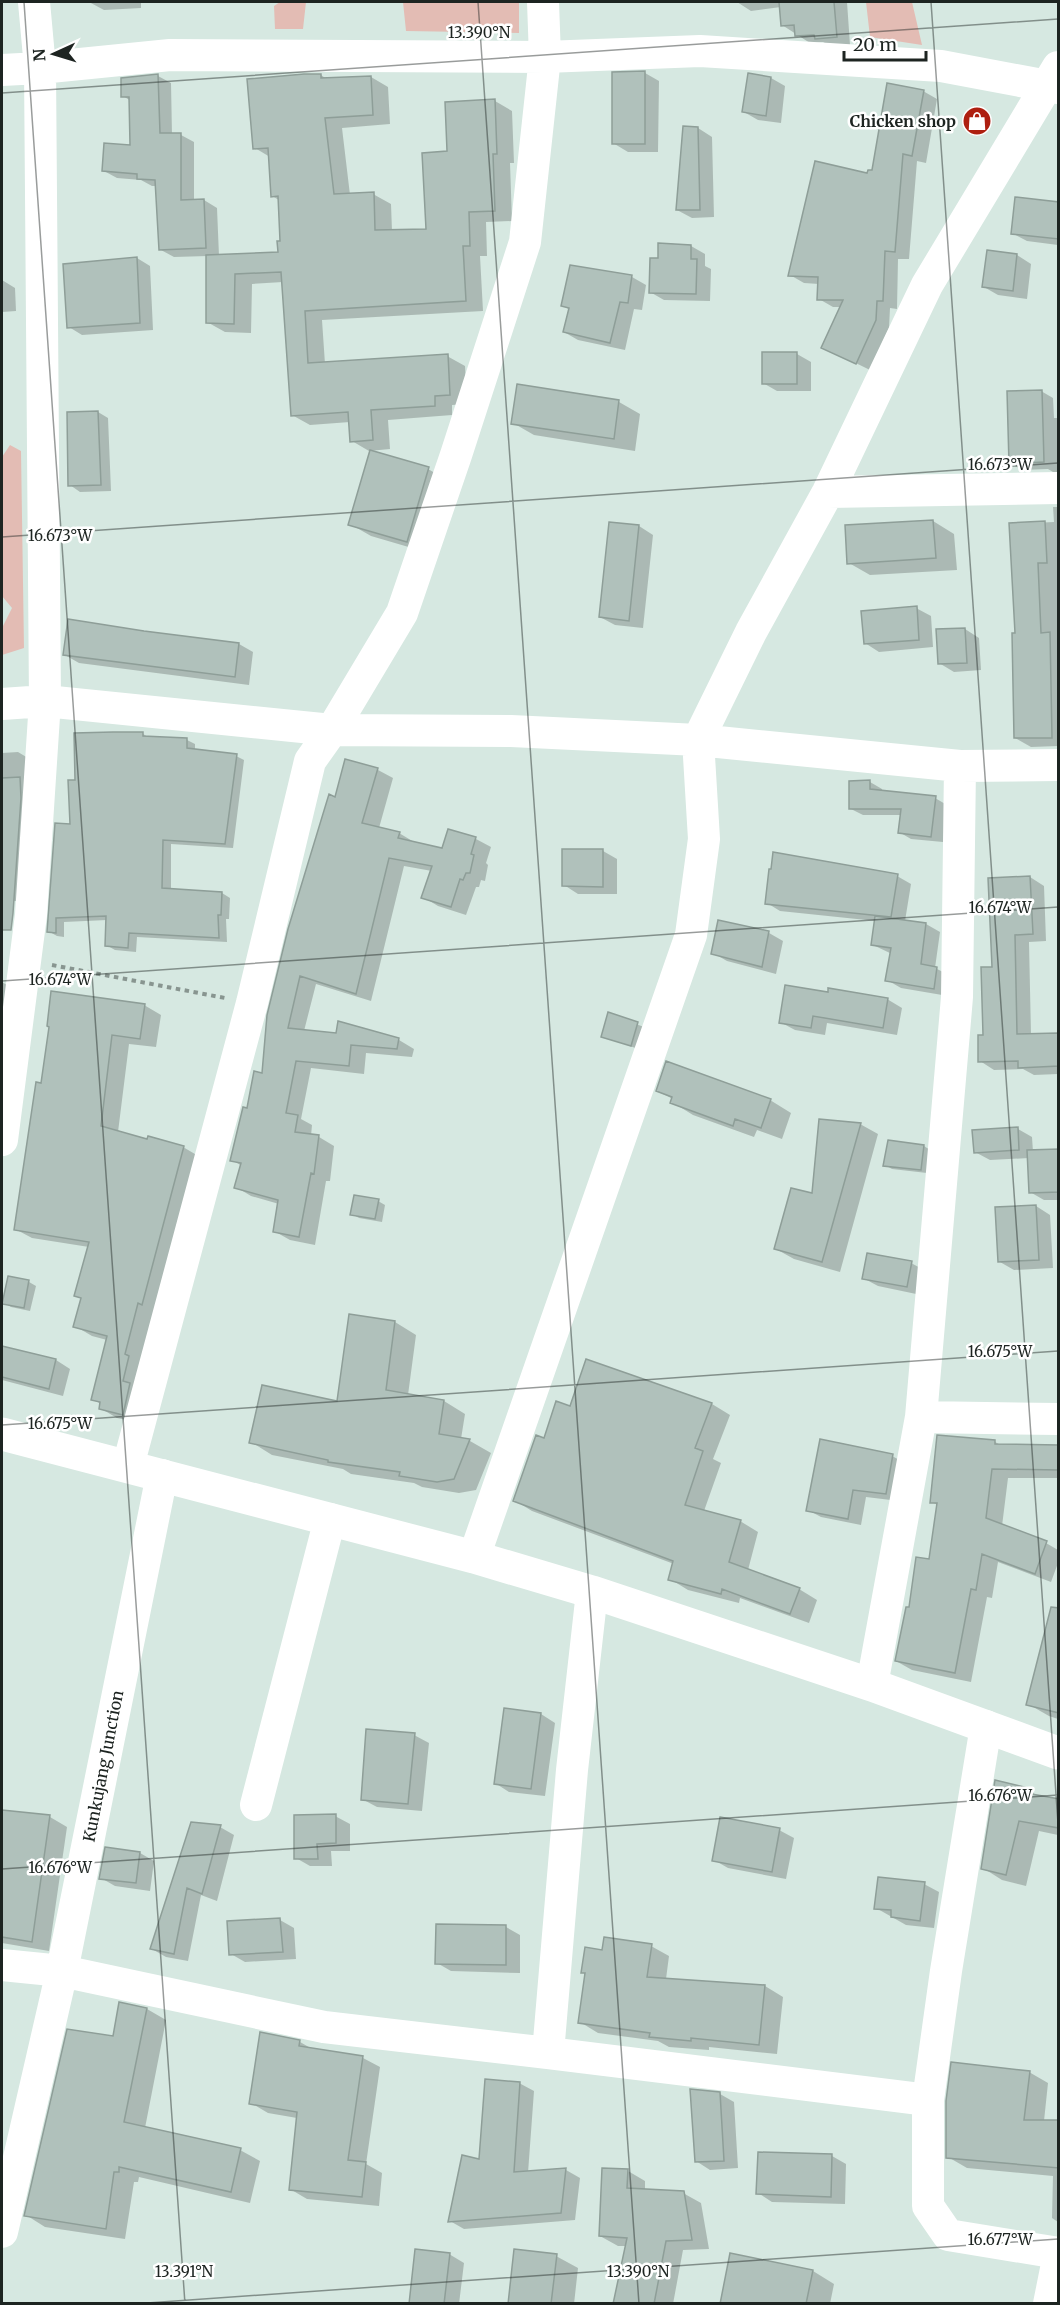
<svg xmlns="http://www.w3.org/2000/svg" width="1060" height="2305" viewBox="0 0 1060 2305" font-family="Merriweather,serif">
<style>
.green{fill:#e3bcb4}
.shadow{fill:#0003}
.building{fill:#b0c1bb;stroke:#8e9e98;stroke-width:1.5}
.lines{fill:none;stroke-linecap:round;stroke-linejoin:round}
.path{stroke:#889590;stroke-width:4;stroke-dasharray:4.5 4.5;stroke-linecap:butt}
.minor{stroke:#fff;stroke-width:32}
.tertiary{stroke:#fff;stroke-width:33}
.ticks{fill:none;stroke:#1d2421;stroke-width:1.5;stroke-opacity:0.45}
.labels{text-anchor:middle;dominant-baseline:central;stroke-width:5;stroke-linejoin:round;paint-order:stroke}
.poi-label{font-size:16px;font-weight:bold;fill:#1d2421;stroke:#fff;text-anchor:end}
.street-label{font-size:16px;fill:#1d2421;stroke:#fff}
.ticks-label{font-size:15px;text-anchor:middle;fill:#1d2421;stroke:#fff;stroke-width:5;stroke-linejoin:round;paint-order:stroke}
</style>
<rect width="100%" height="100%" fill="#d6e8e1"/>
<path class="green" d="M280,2H306L303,29H275L274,6Z
M403,2H519V33L406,31Z
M866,2H912L922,45L870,37Z
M10,445L21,451L24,648L2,655V628L12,608L2,596V457Z"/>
<path class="shadow" d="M89,2H141V8L104,10Z
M737,2H847L850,45L830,46L823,42L810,43L782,25L781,7L751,11Z
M645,73L659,81L658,152H628L613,143Z
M321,75L328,80L371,77L388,87L390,124L342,128L350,195L373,194L391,204L392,231L427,230L448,152L495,101L512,111L514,163H510L512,221L486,222L487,256H480L483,311L322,320L325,364L447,356L465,366L467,404L452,405V415L388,420L390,449L369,451L352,441L350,422L310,425L292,415L283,282L252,284L251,333L225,332L207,322L208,256L174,257L161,250L157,186H152L141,180L117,178L104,171L132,147L131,101L123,96L158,76L171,83L172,135H181L194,142V201L204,200L217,208L219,256L279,253L282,242L279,200L272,196L270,157L255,148Z
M749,75L771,78L785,86L781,123L758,120L744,112Z
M923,91L937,99L926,163L917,161L909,259H898L897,309L890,308L889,328L870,370L823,347L841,307H833L819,299V284L804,283L790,275L873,172Z
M698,128L712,137L714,217L692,218L677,210Z
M1058,203V245L1027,241L1012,233Z
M691,246L705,254V266L711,269L710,301L664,300L650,292L660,260Z
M1017,255L1031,264L1027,299L998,295L984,287Z
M137,258L150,266L153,330L82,335L69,327Z
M632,277L646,285L642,310L634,309L625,350L578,340L564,332L570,310L562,305Z
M2,280L15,288L16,311L2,312Z
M797,354L811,362V391H777L763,383Z
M518,386L619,402L640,414L635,451L534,435L513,423Z
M1041,391L1053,398L1054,418H1058V475L1048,469L1022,470L1010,463Z
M98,412L108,418L111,491L80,492L70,485Z
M428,469L449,481L429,553L371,536L350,524Z
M1053,507H1058V746L1031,747L1015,738L1016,635L1011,524L1054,522Z
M933,521L954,534L957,570L870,575L849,563Z
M610,523L639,526L653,535L643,628L615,625L600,617Z
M916,608L931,616L933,647L879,652L865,643Z
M965,629L979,638L981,670L954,672L939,663Z
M239,644L253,652L249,685L79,663L65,655Z
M143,734L150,738L187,740L195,744V751L236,756L244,760L233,848L171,844V890L222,893L230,898L229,919H226L227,942L137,937L136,952L115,950L106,945L107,920L64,922V937L57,936L48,931L71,826L77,781L75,735Z
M18,752L33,761L28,902L2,900V753Z
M378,770L393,778L379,828L399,833L414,842L443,849L449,830L476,839L491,847L486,863L488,865L485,881L481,880L479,887H476L466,915L438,906L423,897L432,871L404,866L371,1001L316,984L304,1031L399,1040L414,1049L412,1057L366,1053L364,1074L311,1068L301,1119L312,1125L311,1136L319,1137L334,1146L330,1181H326L315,1245L290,1240L274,1231L279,1204L251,1196L236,1187L242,1166L232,1160L248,1109L263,1074L336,799Z
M851,782H870L882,789V791L935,798L947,805L943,842L911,839L899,832L901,815H863L851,809Z
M603,851L617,859V894H578L564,885Z
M773,871L897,876L911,884L905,921L926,924L940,932L935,968L951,976L948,996L901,988L887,980L892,954L873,945L876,921L780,911L767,903Z
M1030,877L1044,886L1046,941L1029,942L1031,1035H1058V1074L1034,1075L1023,1069L994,1070L980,1061L994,968Z
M720,922L769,933L783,941L776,974L727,961L713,953Z
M2,982L7,985L2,1048Z
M829,994L887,999L902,1008L897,1035L827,1023L825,1035L795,1030L780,1022Z
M144,1005L161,1015L156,1047L129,1044L118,1132L183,1147L200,1157L140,1423L117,1418L100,1408L101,1404L93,1399L107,1340L92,1336L75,1326L82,1299L76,1296L89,1247L32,1238L15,1229L42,1084Z
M609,1014L644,1027L638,1049L603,1036Z
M657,1091L770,1100L791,1113L782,1139L757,1130L754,1137L693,1115L672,1102L673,1099Z
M860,1124L878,1134L840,1272L794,1259L776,1249Z
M1018,1129L1032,1137L1033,1152L1058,1150V1200H1044L1030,1192L1029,1158L990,1160L975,1152Z
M924,1146L930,1150L927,1173L892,1169L885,1165Z
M378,1201L385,1205L382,1222L359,1218L352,1214Z
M1036,1206L1050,1215L1053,1268L1014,1270L1000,1262Z
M911,1263L926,1271L921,1295L878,1286L863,1278Z
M9,1278L29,1282L36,1286L30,1311L11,1307L4,1303Z
M350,1316L395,1322L416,1335L408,1395L444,1401L465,1414L461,1439L470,1441L491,1453L476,1490L459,1493L422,1487L414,1483L351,1474L343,1469L272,1455L251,1442L338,1403Z
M2,1348L56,1360L70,1369L63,1396L2,1380Z
M712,1404L730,1415L713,1459L721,1463L704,1511L740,1521L758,1532L748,1570L799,1589L817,1600L809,1623L740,1598L739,1603L688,1590L670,1579L674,1564L532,1511L514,1500L545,1440L571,1408Z
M995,1442L1001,1445L1058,1446V1478H1008L1002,1526L1046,1543L1058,1550V1563L1051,1582L998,1562L992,1598L987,1597L971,1682L912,1670L896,1661L910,1609L930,1560L938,1505L931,1502Z
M892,1456L905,1463L899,1501L866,1497L861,1525L821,1517L808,1510Z
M1058,1615V1719L1049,1716L1028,1704Z
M541,1714L555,1723L545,1796L509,1792L495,1783Z
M414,1735L429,1743L422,1811L377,1807L362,1799Z
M1027,1790L1040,1797L1058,1801V1835L1039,1831L1026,1886L1002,1880L983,1868Z
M2,1811L50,1817L67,1827L49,1951L2,1943Z
M335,1816L350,1824V1851H331L332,1866H310L296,1858Z
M220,1827L234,1835L217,1901L201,1895L188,1961L166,1957L152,1949Z
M779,1830L794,1838L786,1879L728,1868L714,1860Z
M140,1853L154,1861L150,1891L115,1886L101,1878Z
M924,1884L939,1892L934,1928L906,1925L876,1908Z
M280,1920L294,1928L296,1959L245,1962L231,1954Z
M506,1927L520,1935V1973L451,1971L437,1963Z
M651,1946L669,1956L666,1979L765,1986L783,1997L777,2054L709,2047V2050L669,2047L658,2041L598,2033L580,2022L586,1974L583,1972L603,1951Z
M121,2003L147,2009L166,2020L145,2128L240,2150L260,2161L250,2203L139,2177L138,2182H134L125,2239L45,2227L26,2215L114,2038Z
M300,2042L314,2050L363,2058L380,2067L366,2164L382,2173L379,2206L307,2199L290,2189L297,2118L268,2113L251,2103Z
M1029,2072L1048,2083L1044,2121L1058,2122V2222L1052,2218L1053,2176L967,2168L948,2157Z
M519,2083L534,2091L528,2173L566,2170L580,2178L575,2220L464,2229L450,2221Z
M720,2094L734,2102L738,2168L710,2170L696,2161Z
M832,2156L846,2164L845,2204L772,2202L758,2193Z
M603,2170L628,2171L645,2181V2190L683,2193L701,2203L709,2249L683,2250L673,2304H615L626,2246H618L600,2236Z
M449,2254L464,2263L459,2304H410Z
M556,2256L578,2268L574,2304H510Z
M813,2271L834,2284L830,2304H722Z"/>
<path class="building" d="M779,2H834L837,37L815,39L814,35L795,36L794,25L781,26Z
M645,71V144H612V72Z
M748,73L771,77L766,116L742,112Z
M158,74L160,133H181V200L204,199L206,248L159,250L155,180L137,179V174L102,171L104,143L130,145L129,97H121V78Z
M304,74H321V78L371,76L373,115L325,118L334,194L374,192L375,230L426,229L422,153L447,151L445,102L495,99L497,154H493L495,211L469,212L470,246H463L466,301L305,311L308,363L448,354L450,395L435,396V406L371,410L373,440L350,442L348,412L291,416L281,272L235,274L234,324L206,323V255L278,252L277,241H280L278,196L271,197L268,148L253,149L247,79Z
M887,83L924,90L912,156L903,154L895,252L885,251L883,301H877L876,320L856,364L821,348L843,300H817L818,277L788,276L815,161L867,173L868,170H872Z
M683,126L698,127L700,210H676Z
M1015,197L1059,202V239L1011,234Z
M658,243L691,245V259H697L696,294L649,293L650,258H658Z
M987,250L1017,254L1013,291L982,287Z
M137,257L140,323L67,328L63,264Z
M570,265L632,275L628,303L620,302L610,343L563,332L569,308L561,306Z
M762,352H797V384H762Z
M517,384L619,400L614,439L511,424Z
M1042,390L1044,462L1009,464L1007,391Z
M98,411L101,485L68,486L67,412Z
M370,450L429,467L407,542L348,525Z
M933,520L936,558L847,564L845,525Z
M1045,521L1047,563H1038L1041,633L1050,632L1052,738H1014L1012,633H1015L1009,523Z
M609,522L639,525L629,621L599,617Z
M917,606L919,640L864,644L861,611Z
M68,619L144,631L239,643L235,677L63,655Z
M965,628L967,663L938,664L936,629Z
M113,732H143V736L187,738V748L237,754L225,844L163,840L162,888L222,892L221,915H218L219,938L129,933L128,948L105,946L106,916L56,918V933L47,932L55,823L70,824L68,780H75L74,733Z
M345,759L378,768L362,823L400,832L398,838L442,848L448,829L476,837L471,854L474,855L470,873H466L463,880L460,879L451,907L421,898L432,866L389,858L356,994L300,976L288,1028L336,1033L338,1021L399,1038L397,1049L351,1045L349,1066L296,1061L286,1113L298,1115L295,1132L319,1135L314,1174L311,1173L299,1237L273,1232L278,1200L234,1188L241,1163L230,1161L243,1107L247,1108L254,1071L262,1073L267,1015L288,929L329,794L335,797Z
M20,777L21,798L13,913L11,930H2V778Z
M870,780V789L936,796L931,837L898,833L901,809H849V781Z
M562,849H603V887L562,886Z
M773,852L898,874L891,917L765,904L769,869H771Z
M1030,876L1033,934L1015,935L1017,1034L1058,1033L1059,1066L1018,1068V1061L978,1062V1035H983L981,967H992L988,878Z
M875,916L926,923L921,964L937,967L934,989L885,981L891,948L871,945Z
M718,920L769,931L762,967L711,954Z
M785,985L828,992V988L888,998L883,1028L813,1016L811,1028L779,1023Z
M51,991L145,1004L140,1039L112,1035L101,1126L147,1139L148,1136L184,1146L142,1305L138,1303L125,1354L129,1356L123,1381L130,1383L123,1415L99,1409L100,1402L91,1400L107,1336L73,1327L81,1298L74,1296L89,1242L14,1230L36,1082L41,1083L49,1027L47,1026Z
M608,1012L638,1022L631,1046L601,1037Z
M666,1061L771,1099L761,1128L735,1119L733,1126L670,1103L672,1097L656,1091Z
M819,1119L861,1123L822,1262L774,1249L791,1188L812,1193Z
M1018,1127L1019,1150L974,1153L972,1130Z
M888,1140L924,1145L921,1170L883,1166Z
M1059,1149V1192L1029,1193L1027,1150Z
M354,1195L379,1199L375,1219L350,1215Z
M1036,1205L1039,1260L998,1262L995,1207Z
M867,1253L912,1261L907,1287L862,1279Z
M8,1276L29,1280L24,1308L2,1304Z
M349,1314L395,1321L386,1390L444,1400L439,1434L470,1439L454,1479L437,1482L399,1476L400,1472L328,1462V1460L249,1443L262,1385L337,1401Z
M2,1346L56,1359L49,1389L2,1377Z
M586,1359L712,1403L695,1448L703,1451L685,1505L741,1520L729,1562L800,1588L790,1614L722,1589L721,1594L668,1580L673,1561L513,1501L536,1435L544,1438L556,1401L570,1406Z
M937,1435L995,1440V1444L1059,1445V1470L992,1469L986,1518L1047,1541L1035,1574L982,1554L976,1590L971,1589L955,1673L895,1661L906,1607H909L916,1557L929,1559L937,1503H930Z
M820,1439L893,1454L886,1494L853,1490L848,1519L806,1511Z
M1051,1607L1059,1608V1713L1026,1705Z
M504,1708L541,1713L531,1789L494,1784Z
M366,1729L415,1733L408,1804L361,1800Z
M995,1780L1028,1788L1026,1793L1059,1799V1828L1019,1821L1006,1875L981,1869Z
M2,1810L50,1815L32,1942L2,1937Z
M336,1814V1843L317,1844L318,1859H294V1815Z
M720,1817L780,1828L772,1872L712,1861Z
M191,1822L221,1825L202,1894L187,1888L174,1954L150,1949Z
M105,1847L140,1852L136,1883L99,1879Z
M878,1877L925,1882L920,1921L891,1917V1910L874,1909Z
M280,1918L283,1952L229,1955L227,1921Z
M436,1924L506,1925V1965L435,1964Z
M604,1937L652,1944L647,1977L765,1985L759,2045L691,2038V2041L649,2037L650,2033L578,2023L585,1973H581L585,1947L602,1950Z
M119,2002L147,2008L124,2122L241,2148L231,2192L119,2167V2172H114L106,2229L24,2216L67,2029L113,2036Z
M260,2032L300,2040L299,2046L363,2056L348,2160L366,2162L362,2197L289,2190L297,2112L249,2104Z
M951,2062L1030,2071L1024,2120H1059V2168L946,2158V2101Z
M485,2079L520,2082L514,2172L566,2168L561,2213L448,2222L462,2155L479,2159Z
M690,2089L720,2092L724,2161L695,2162Z
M758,2152L832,2154L831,2197L756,2194Z
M602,2168L628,2169L627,2188L684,2191L692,2240L666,2241L654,2304H613L627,2238L599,2236Z
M415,2249L450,2253L444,2304H409Z
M514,2249L557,2254L551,2304H508Z
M730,2253L813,2270L806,2304H720Z"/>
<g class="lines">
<path class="path" d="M52,965L225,998"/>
<path class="minor" d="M2,70L40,68L170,55L545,57L700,51L941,66L1058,88
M828,492L1058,488
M2,704L45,701L332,730L511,731L698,740L960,766L1058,765
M2,1140L31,915L45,701L40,68L34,2
M921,1417L1058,1419
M128,1466L252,1003L310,761L332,730L402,613L456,455L525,242L545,57L543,2
M474,1557L691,935L704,839L698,740L751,632L828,492L927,285L1058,67
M872,1685L921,1417L957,997L960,766
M986,1726L946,1971L928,2100V2206L948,2235L1058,2253
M256,1805L330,1519
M2,1965L62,1971L324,2027L548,2053L928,2100
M548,2053L572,1770L592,1592
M2,2232L62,1971L162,1475
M1049,2304L1058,2259"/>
<path class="tertiary" d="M2,1434L474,1557L592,1592L872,1685L1058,1753"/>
</g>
<path class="ticks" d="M24,2L185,2304M478,2L639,2304M931,2L1058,1823M2,93L1058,19M2,537L1058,463M2,981L1058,907M2,1425L1058,1351M2,1869L1058,1795M133,2304L1058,2239"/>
<defs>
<g id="shop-disc" transform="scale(1.5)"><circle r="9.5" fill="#ae1f10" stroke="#fff"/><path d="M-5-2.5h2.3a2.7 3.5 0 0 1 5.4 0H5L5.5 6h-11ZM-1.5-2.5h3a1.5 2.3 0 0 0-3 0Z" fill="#fff"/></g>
</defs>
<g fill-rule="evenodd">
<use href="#shop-disc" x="977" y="121"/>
</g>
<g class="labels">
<g class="poi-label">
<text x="956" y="121">Chicken shop</text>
</g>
<g class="street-label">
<text transform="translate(103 1766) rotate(-79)">Kunkujang Junction</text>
</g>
</g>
<g class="ticks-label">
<text x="479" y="38">13.390°N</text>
<text x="1000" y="470">16.673°W</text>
<text x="60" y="541">16.673°W</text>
<text x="1000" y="913">16.674°W</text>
<text x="60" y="985">16.674°W</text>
<text x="1000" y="1357">16.675°W</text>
<text x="60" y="1429">16.675°W</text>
<text x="1000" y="1801">16.676°W</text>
<text x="60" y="1873">16.676°W</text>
<text x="1000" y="2245">16.677°W</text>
<text x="184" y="2277">13.391°N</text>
<text x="638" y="2277">13.390°N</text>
</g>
<rect width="1060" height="2305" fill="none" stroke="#1d2421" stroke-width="6"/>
<g transform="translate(54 54) rotate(266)" stroke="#ffffff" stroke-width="4.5" paint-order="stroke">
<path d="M0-4.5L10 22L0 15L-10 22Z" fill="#1d2421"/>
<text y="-9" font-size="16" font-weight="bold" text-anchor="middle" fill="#1d2421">N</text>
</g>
<path d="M844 51v9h82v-9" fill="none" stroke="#1d2421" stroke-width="3"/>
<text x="853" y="51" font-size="18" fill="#1d2421" stroke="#ffffff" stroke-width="4.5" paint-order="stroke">20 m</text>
</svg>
